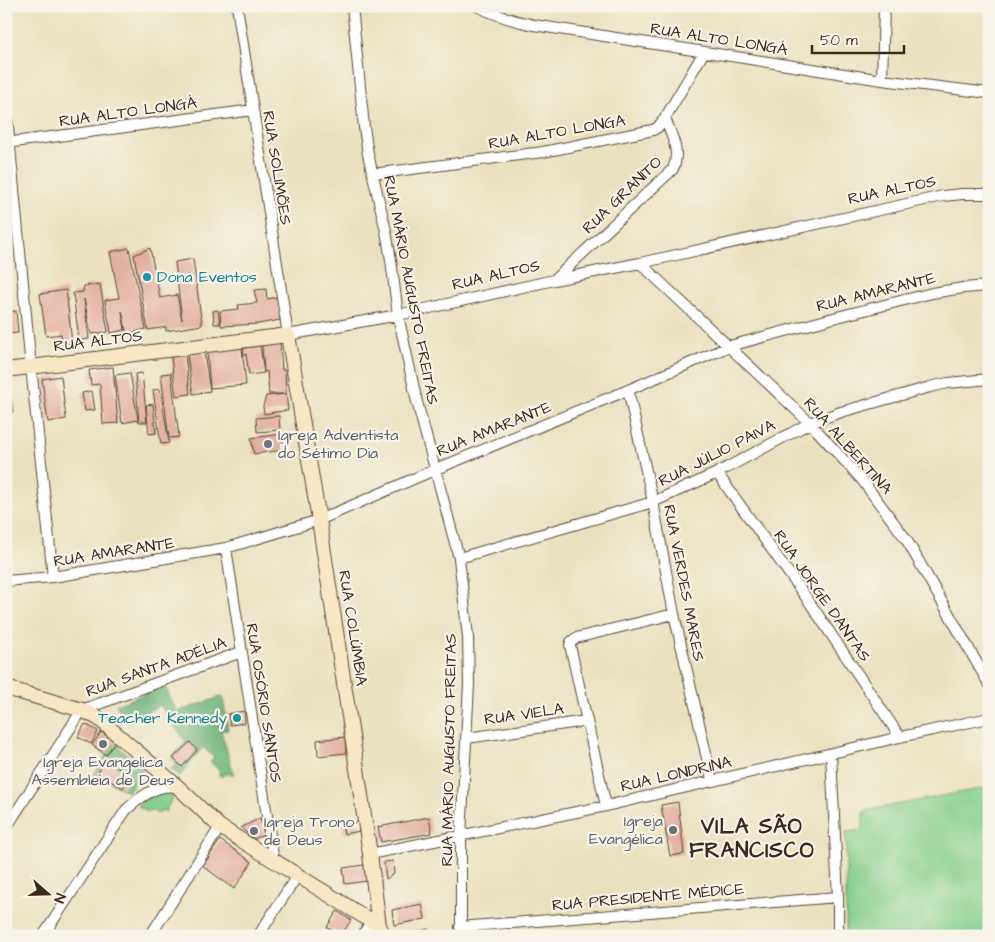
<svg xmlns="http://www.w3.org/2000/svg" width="995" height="942" viewBox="0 0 995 942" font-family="'Architects Daughter',sans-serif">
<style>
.green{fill:#84cf8c;stroke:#607c55}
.forest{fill:#6bb278;stroke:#536e4b}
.building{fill:#e2ad9f}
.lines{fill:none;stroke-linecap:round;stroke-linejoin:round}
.street-casing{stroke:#554636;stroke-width:12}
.secondary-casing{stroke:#554636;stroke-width:16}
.street{stroke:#fff;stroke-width:10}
.secondary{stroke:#f7e8c3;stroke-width:14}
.culture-dot{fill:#0f9aa8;stroke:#f7f3e8;stroke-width:2}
.worship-dot{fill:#6b7280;stroke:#f7f3e8;stroke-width:2}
.labels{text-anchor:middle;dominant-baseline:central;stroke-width:4.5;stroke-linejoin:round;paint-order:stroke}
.street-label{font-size:16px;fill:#3b2a1e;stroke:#f7f3e8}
.culture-label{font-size:16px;fill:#0d838f;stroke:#f7f3e8;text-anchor:start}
.worship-label{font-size:16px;fill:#5b616d;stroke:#f7f3e8;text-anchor:start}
.district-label{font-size:21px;font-weight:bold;letter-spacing:1px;fill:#3b2a1e;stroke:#f7f3e8}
</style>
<rect width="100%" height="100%" fill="#f7f3e8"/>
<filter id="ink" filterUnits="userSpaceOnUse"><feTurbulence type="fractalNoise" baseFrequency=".02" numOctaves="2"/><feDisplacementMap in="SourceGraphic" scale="10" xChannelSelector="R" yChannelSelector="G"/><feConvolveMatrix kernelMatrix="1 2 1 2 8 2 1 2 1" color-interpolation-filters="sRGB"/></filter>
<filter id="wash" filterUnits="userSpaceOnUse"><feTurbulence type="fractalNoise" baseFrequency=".0096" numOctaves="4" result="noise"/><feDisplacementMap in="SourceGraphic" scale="20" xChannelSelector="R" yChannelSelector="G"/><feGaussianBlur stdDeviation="1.12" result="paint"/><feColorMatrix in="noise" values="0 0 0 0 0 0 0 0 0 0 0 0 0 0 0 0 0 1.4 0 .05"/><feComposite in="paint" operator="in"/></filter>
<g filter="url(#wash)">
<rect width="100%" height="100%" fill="#eae2bf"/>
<path class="green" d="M989,787V936H846V832L862,830L864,811Z
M171,791L174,795L165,812L162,810L159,814L150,810L148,812L137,805L156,793Z"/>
<path class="forest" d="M165,686L177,712L223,696L228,730L221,731L234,774H223L222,777L218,774L220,771L210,762L214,758L203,747L180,776L171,769L177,764L171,758L186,742L160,705L128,722L116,705Z
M114,743L144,768L128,792L94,774Z"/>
<g id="blocks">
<path class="building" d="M129,248L146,329L127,334L122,311L125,330L111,333L105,300L119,298L110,252Z
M150,248L160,298L177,295L182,320L175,262L193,259L202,325L166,331V327L148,330L134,255Z
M100,284L108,332L91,334L84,299L89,339L79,340L73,293L83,292L84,286Z
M266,289L267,299L278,297L280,320L258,324L221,326L220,311L239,309L238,305L257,303L254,290Z
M66,290L72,343L62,344L61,334L46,336L40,294Z
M218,310L220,324H214L213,311Z
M16,311L18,333L6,334V312Z
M280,343L282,370H285L286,394L288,410L264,414L263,406L266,396L286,394H269L267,371L264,372L262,345Z
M260,346L264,373L249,375L246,354L243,356L244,348Z
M242,348L246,385L210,388L207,351Z
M204,352L210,391L193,394L187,355Z
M185,355L190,394L176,396L171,357Z
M113,367L118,423L103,424L100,384L91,385L89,370Z
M130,373L138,420L122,423L115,375Z
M142,373L147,422H139L135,374Z
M171,373L179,437L169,438L161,374Z
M61,376L66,419L48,422L42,379Z
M6,383H9L13,412L6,413Z
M160,389L169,443L161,444L153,390Z
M92,391L95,410L85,411L82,393Z
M153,404L156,433L149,434L146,405Z
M279,416L280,430L257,432L256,418Z
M282,434L284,450L254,454L251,438Z
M244,711L245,723L230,725L228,714Z
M85,724L98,731L91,744L78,737Z
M101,732L115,742L106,755L92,745Z
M345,737L346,753L318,756L317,740Z
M190,742L197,750L182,767L173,758Z
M106,760L130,776L123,788L97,774Z
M678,802L684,854L670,856L661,805Z
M429,817L432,833L381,842L378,827Z
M260,818L264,835L254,839L241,828Z
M358,822L360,831L344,834L342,825Z
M220,840L252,862L234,889L203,866Z
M393,861L394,874L386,879L384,862Z
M364,865L367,881L345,884L343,868Z
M422,904L425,919L394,925L392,910Z
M337,911L351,920L341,936L327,927Z
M428,929L429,936H405V935Z"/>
</g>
</g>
<g filter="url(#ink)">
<use href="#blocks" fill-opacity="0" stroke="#554636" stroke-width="1"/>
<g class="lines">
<g class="street-casing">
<path id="street" d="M237,6L288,335L398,315L554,280L640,263L943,196L962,194H989
M352,6L364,127L368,154L386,231L391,260L398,315L417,402L459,558L468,637L469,684L461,836V936
M477,6C495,15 514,21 534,25L882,80L989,93
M882,80L884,6
M6,106L31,367L53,577
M6,143L253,110
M373,174L543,152L653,130L658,127L665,118L704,52
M640,263L810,423L862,480L906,539L989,684
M554,280L673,169C681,151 671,135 665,118
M628,390L653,502L674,614L712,780
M717,473L808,600L900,737
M226,548L274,862
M459,558L653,502L717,473L810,423L841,412L930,387L948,383L989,379
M6,581L53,577L226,548L319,520L434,470L628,390L730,346L841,316L932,293L963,288L989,286
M467,738L586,721
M831,754L838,897V936
M606,806L570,645L571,642L576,638L674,614
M6,828L82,710L241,652
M370,854L606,806L900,737L989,718
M460,927L838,897
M43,936L126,810C136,801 151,788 165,787C169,786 174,787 178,787
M150,936L220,827
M258,936L297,876
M362,936L371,922"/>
</g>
<g class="secondary-casing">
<path id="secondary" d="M6,370L288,335L319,520L370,854L379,926L384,936
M6,688L82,710L98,718L178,787L220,827L379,926"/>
</g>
<use href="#street" class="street"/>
<use href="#secondary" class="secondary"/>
</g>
</g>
<g class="culture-dot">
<circle cx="147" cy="277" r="5"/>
<circle cx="237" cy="718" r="5"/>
</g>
<g class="worship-dot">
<circle cx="268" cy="444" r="5"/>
<circle cx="103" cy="744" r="5"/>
<circle cx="673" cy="830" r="5"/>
<circle cx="254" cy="831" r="5"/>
</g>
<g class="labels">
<g class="street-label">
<text transform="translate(719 39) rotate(9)">RUA ALTO LONGÁ</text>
<text transform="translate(128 112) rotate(-8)">RUA ALTO LONGÁ</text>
<text transform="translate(557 132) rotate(-10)">RUA ALTO LONGA</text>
<text transform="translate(277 168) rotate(81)">RUA SOLIMÕES</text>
<text transform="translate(892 190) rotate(-12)">RUA ALTOS</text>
<text transform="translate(622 195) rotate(-44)">RUA GRANITO</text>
<text transform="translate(496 275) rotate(-13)">RUA ALTOS</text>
<text transform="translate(411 290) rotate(79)">RUA MÁRIO AUGUSTO FREITAS</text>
<text transform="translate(876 292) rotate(-14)">RUA AMARANTE</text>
<text transform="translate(98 341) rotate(-7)">RUA ALTOS</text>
<text transform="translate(494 429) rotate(-22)">RUA AMARANTE</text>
<text transform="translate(848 446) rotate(48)">RUA ALBERTINA</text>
<text transform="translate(717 453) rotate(-27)">RUA JÚLIO PAIVA</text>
<text transform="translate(114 552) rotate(-9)">RUA AMARANTE</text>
<text transform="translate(684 583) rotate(79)">RUA VERDES MARES</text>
<text transform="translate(822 596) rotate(55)">RUA JORGE DANTAS</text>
<text transform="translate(353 628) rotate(81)">RUA COLÚMBIA</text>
<text transform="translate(156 667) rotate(-20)">RUA SANTA ADÉLIA</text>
<text transform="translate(264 703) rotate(81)">RUA OSÓRIO SANTOS</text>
<text transform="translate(524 714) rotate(-8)">RUA VIELA</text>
<text transform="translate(449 750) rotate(-89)">RUA MÁRIO AUGUSTO FREITAS</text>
<text transform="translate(676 774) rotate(-13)">RUA LONDRINA</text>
<text transform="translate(648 897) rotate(-5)">RUA PRESIDENTE MÉDICE</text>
</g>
<g class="culture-label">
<text x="157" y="277">Dona Eventos</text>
<text x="227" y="718" text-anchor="end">Teacher Kennedy</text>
</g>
<g class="worship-label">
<text x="278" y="435">Igreja Adventista<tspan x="278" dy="18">do Sétimo Dia</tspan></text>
<text x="103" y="762" text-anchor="middle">Igreja Evangelica<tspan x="103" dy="18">Assembleia de Deus</tspan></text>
<text x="663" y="821" text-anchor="end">Igreja<tspan x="663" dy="18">Evangélica</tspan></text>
<text x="264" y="822">Igreja Trono<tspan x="264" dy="18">de Deus</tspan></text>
</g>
<g class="district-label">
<text x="752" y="826">VILA SÃO<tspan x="752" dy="24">FRANCISCO</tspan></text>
</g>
</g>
<rect width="995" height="942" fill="none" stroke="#f7f3e8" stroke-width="25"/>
<g transform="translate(48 894) rotate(110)" stroke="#f7f3e8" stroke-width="4" paint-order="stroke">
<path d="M0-4L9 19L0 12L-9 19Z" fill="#3b2a1e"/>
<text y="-8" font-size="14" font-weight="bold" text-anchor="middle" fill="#3b2a1e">N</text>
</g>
<path d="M812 45v8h92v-8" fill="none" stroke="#3b2a1e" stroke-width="2.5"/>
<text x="820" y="45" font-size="15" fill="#3b2a1e" stroke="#f7f3e8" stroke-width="4" paint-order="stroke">50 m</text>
</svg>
